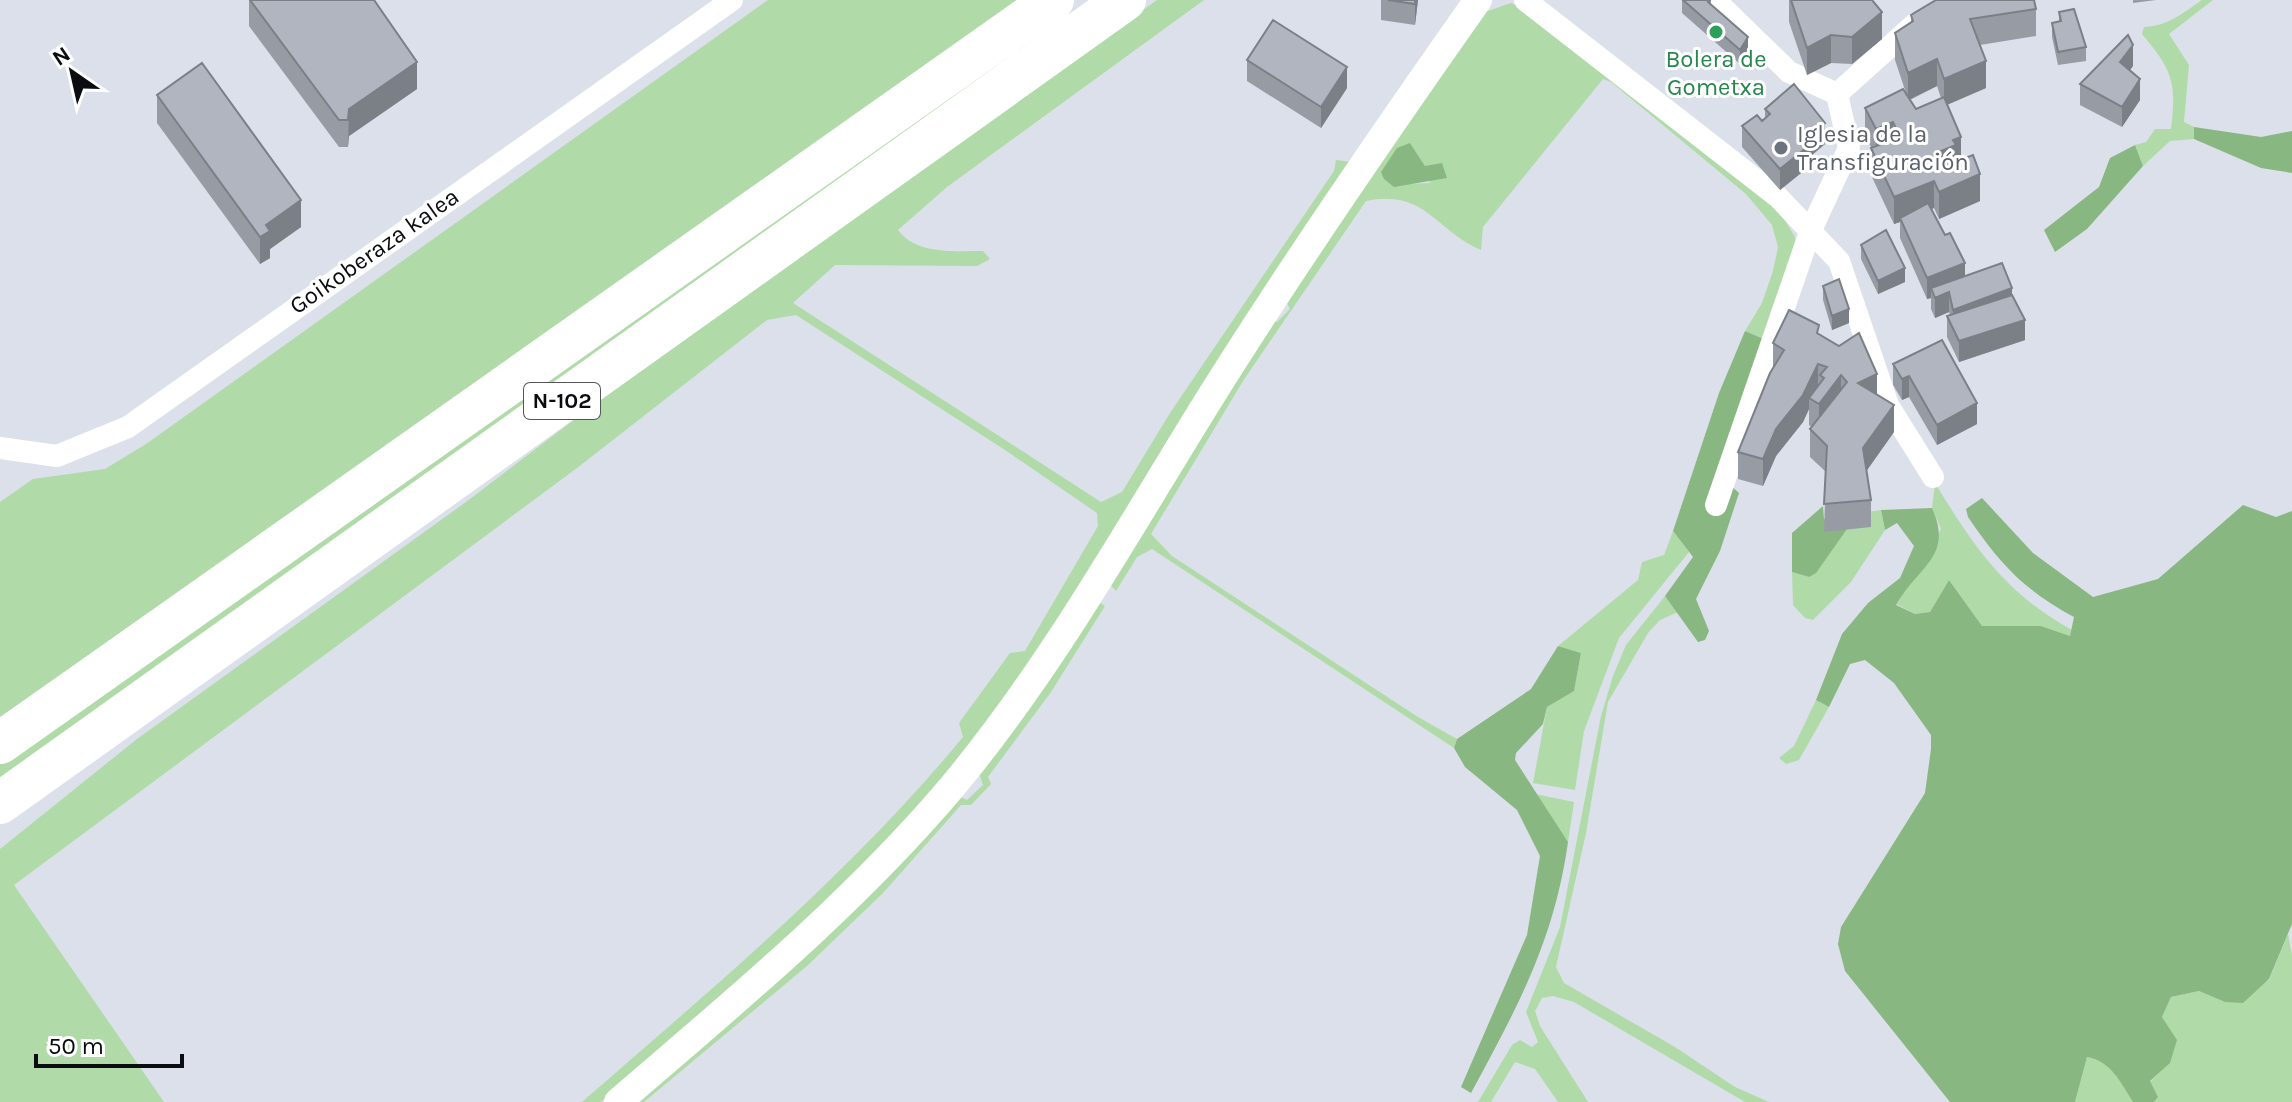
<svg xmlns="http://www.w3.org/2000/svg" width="2292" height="1102" viewBox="0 0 2292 1102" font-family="Karla,sans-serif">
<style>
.green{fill:#b0dba9;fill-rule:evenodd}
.forest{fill:#89b781}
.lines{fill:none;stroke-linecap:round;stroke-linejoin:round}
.minor{stroke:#fff;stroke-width:22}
.tertiary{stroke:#fff;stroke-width:28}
.motorway{stroke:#fff;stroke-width:42}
.wall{fill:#979ca4;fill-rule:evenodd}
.shaded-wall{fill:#7b7f86}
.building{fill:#b0b5bf;stroke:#7b7f86;stroke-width:2}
.leisure-dot{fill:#2e9e5b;stroke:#fff;stroke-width:3}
.worship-dot{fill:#6b7280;stroke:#fff;stroke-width:3}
.labels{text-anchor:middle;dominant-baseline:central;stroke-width:6;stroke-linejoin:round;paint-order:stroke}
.shield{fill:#fff;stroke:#545557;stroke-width:2}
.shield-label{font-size:22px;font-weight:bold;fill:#0a0c0f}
.leisure-label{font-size:24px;fill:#27864d;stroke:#fff}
.worship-label{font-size:24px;fill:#5b616d;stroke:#fff;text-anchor:start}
.street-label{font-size:24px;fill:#0a0c0f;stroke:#fff}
</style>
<rect width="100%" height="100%" fill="#dbe0ea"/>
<path class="green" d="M768,0H1026L0,717V502L33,479L105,469L146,444Z
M1157,0H1204L947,187L898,230C916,255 955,251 983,251L990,259L977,266L835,265L793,303L1101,502L1122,492L1170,413L1334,171L1336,160L1352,162L1012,690L910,819L780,948L601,1102H582C715,986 851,873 963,737L959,723L1010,653L1025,651L1098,526L1097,513L1005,450L796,315L767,320L577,468L14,885L164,1102H0V849L137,739L466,502L654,359Z
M2202,0H2213L2169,34L2189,65L2184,122L2194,127V139L2170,141L2143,166L2135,145L2146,142L2155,129H2171C2177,81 2172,70 2142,34L2144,27C2168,26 2183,13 2202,0Z
M1511,3L1536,14L1779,211L1795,237L1796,250L1766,340L1745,331L1762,303L1773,271L1778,247L1772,225L1746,194L1611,82L1603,79L1483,227L1481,250C1434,230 1426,189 1366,201L1243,381L1151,534L1172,556L1418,717L1457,739L1454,748L1152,549L1137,557L1116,591L1107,581L1271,319L1277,322L1290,309L1285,299L1482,13ZM1410,143L1425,166L1430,183L1408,184L1381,172Z
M1008,51L1014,63L0,787V762Z
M1935,483C1974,547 2005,593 2072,630L2070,636L2041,626H1982L1949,580L1930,612L1915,614L1896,604L1941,529L1932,508Z
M1881,510L1885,530L1851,582L1813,620L1805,618L1793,605L1792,572L1809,577L1846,515Z
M1673,531L1689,552L1619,638L1584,731L1575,790L1533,783L1547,707L1574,690L1581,653L1558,646L1638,580L1642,562L1664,555Z
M1665,596L1678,612L1660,620L1648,633L1608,702L1586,833L1556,967L1564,983L1675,1047L1735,1087L1769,1102H1745L1574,1002L1553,996L1542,998L1535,1011L1540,1026L1588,1102H1558L1535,1069L1515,1062L1491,1102H1478L1512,1045L1520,1040L1532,1047L1538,1042L1526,1012L1560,927L1601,716L1613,676L1626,645Z
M1097,601L1105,606L1051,692L988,777L991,784L971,805H961L883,893L807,966L644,1102H632L961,797L967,800L983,785L978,770Z
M1816,700L1829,707L1799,760L1786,764L1779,758L1794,746Z
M1535,794L1574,802L1568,842Z
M2288,934L2292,955V1102H2154L2158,1097L2150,1082L2170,1062L2176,1040L2162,1017L2171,997L2199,991L2225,1002L2269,980Z
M2087,1057C2111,1061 2121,1082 2133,1102H2075Z"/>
<path class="forest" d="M2194,127L2261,137L2292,131V173L2261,168L2194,139Z
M1410,143L1425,166L1442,163L1447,178L1394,187L1384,179L1381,172L1397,148Z
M2135,145L2143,166L2087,229L2055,252L2044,230L2099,187L2110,158Z
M1745,331L1766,340L1719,475L1739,493L1720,551L1696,599L1709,631L1705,640L1698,642L1665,596L1693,557L1673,531L1719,393Z
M1982,498L2033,553L2093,597L2158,579L2243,505L2276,517L2292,511V924L2269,979L2243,1003L2225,1002L2199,991L2171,997L2162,1017L2177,1040L2170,1063L2150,1081L2158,1097L2154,1102H2133C2121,1083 2111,1061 2087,1057L2075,1102H1950L1845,971L1838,944L1841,927L1925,793L1931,749V735L1894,683L1865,660L1850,664L1829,707L1816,700L1842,634L1868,603L1900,578L1914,546L1897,523L1885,530L1881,510L1932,508C1954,557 1918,566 1896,605L1915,614L1930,612L1949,580L1982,626H2041L2070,636L2074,617C2024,590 2000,564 1968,517L1966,509Z
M1823,506L1824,519L1847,529L1816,573L1809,577L1792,572V533Z
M1558,646L1581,653L1574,691L1547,707L1543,724L1516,753L1515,760L1568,842C1554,941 1518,1006 1471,1093L1461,1087L1527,935L1540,856L1517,810L1465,767L1454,748L1457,739L1531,689Z"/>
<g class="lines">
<path class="minor" d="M1525,0L1778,197L1839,261L1888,405L1933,477
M1715,0L1789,72L1837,94
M0,448L57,456L128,427L732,0
M1716,505L1810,232L1849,148L1837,94L1916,23"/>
<path class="tertiary" d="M618,1102C734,1002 853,904 952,787C1053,666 1130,526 1213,393C1297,259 1387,129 1478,0"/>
<path class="motorway" d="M0,743L1053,0
M0,803L1125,0"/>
</g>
<path class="wall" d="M249,0H374L417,89L349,136L348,147H339L249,26Z
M1381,0H1418L1415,25L1381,20Z
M1682,0H1711V5L1748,51L1740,64L1682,13Z
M1789,0H1872L1882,39L1852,64L1831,63L1807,75L1789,22Z
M2133,0H2156L2133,3Z
M2036,9V36L1980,45L1986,88L1947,105L1961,160L1980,201L1939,219L1934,208L1932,209L1965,276L2012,295L2025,340L1959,362L1947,337V316L1950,315L1949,312L1935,318L1931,309V298L1927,299L1900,238V222L1894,224L1871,175V147L1865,135V108L1906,93L1895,60V33L1911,22V15ZM1937,86L1941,98L1916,109L1910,100Z
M2059,12L2086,47V61L2058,65L2052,37V23L2059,21Z
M1247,60L1347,88L1321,128L1247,81Z
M2133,66L2130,70L2140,100L2122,127L2080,105V84Z
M157,95L301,227L270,249V258L260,264L157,123Z
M1765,109L1825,144L1806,160V169L1780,190L1742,147V126L1762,121L1765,119Z
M1861,245L1905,282L1878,294L1861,259Z
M1823,286L1849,323L1832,330L1823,300Z
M1819,334L1877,395L1894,432L1866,471L1871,500V527L1824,532L1826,472L1810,457V429L1812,427L1809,425V409L1803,422L1776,456L1763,486L1738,479V452L1773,368V343Z
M1893,364L1977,424L1937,445L1909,397L1902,400L1893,385Z"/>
<path class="shaded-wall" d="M1415,0H1418L1415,25Z
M1882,12V39L1852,64V37Z
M1831,35V63L1807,75V48Z
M1748,37V51L1740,64V50Z
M2133,45V66L2120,83V62Z
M1937,59V86L1908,100V73Z
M1986,61V88L1944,106V79Z
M417,62V89L349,136L348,147L349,109Z
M1347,67V88L1321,128V107Z
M2140,79V100L2122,127V107Z
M1893,122V149L1876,156V129Z
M1825,123V144L1806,160V169L1780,190V169L1802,142Z
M1961,137V164L1936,180V153L1953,140Z
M1980,174V201L1939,219V192Z
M1934,181V208L1901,221L1900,218V222L1894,224V197Z
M301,200V227L270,249V258L260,264V237L266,225Z
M1965,263V284L1931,288V298L1927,299V278Z
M1905,268V282L1878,294V281Z
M2012,288V309L1953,331V310Z
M1949,292V312L1935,318V298Z
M1849,309V323L1832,330V316Z
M2025,320V340L1959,362V341Z
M1818,364V391L1809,398V409L1803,422L1776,456L1763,486V459L1776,429Z
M1877,374V401L1858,383Z
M1841,375V402L1819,431V404Z
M1909,376V397L1902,400V379Z
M1977,403V424L1937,445V425Z
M1894,405V432L1863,476V448Z"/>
<path class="building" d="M250,0H374L417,62L349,109L348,120H339Z
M1388,0H1415V4Z
M1683,0H1710L1708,2L1748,37L1740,50Z
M1791,0H1872L1882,12L1852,37L1831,35L1807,48Z
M1936,0H2034L2036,9L1970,19L1986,61L1944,79L1937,59L1908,73L1895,33L1913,21L1911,15Z
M2074,9L2086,47L2058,52L2052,23L2061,21L2059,12Z
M1273,20L1347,67L1321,107L1247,60Z
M2128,35L2133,45L2120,62L2140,79L2122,107L2080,84Z
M202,63L301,200L266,225L270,231L260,237L157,95Z
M1794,84L1825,123L1802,142L1806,148L1780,169L1742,126L1757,115L1762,121L1770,114L1765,109Z
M1903,89L1916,109L1944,97L1961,137L1953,140L1956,145L1936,153L1942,167L1973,155L1980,174L1939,192L1934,181L1894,197L1871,148L1900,137L1893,122L1876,129L1865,108Z
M1928,203L1945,235L1950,233L1965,263L1927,278L1900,218Z
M1886,230L1905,268L1878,281L1861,245Z
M2002,263L2012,288L1953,310L1949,292L1935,298L1931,288Z
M1839,279L1849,309L1832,316L1823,286Z
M2012,295L2025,320L1959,341L1947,316Z
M1789,310L1819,325L1817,333L1839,346L1859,333L1877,374L1858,383L1894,405L1863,448L1871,500L1824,504L1827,446L1810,429L1847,382L1841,375L1819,404L1809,398L1824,378L1820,375L1827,367L1818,364L1803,395L1776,429L1763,459L1738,452L1770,373L1784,350L1773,343Z
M1942,340L1977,403L1937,425L1909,376L1902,379L1893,364Z"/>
<circle class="leisure-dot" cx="1716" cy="32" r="8"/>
<circle class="worship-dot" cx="1781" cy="148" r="8"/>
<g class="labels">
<rect class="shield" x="524" y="383" width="76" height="36" rx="6"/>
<g class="shield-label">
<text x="562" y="401">N-102</text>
</g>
<g class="leisure-label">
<text x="1716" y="59">Bolera de<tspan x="1716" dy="28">Gometxa</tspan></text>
</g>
<g class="worship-label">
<text x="1797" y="134">Iglesia de la<tspan x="1797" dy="28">Transfiguración</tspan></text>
</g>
<g class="street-label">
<text transform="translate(374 251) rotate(-35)">Goikoberaza kalea</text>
</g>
</g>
<g transform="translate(72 72) rotate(326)" stroke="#ffffff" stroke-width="6" paint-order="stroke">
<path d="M0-6L14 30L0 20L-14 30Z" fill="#0a0c0f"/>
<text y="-12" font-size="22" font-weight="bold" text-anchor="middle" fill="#0a0c0f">N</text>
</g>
<path d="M36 1054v12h146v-12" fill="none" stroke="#0a0c0f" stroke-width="4"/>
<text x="48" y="1054" font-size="24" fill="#0a0c0f" stroke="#ffffff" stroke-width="6" paint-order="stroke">50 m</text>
</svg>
